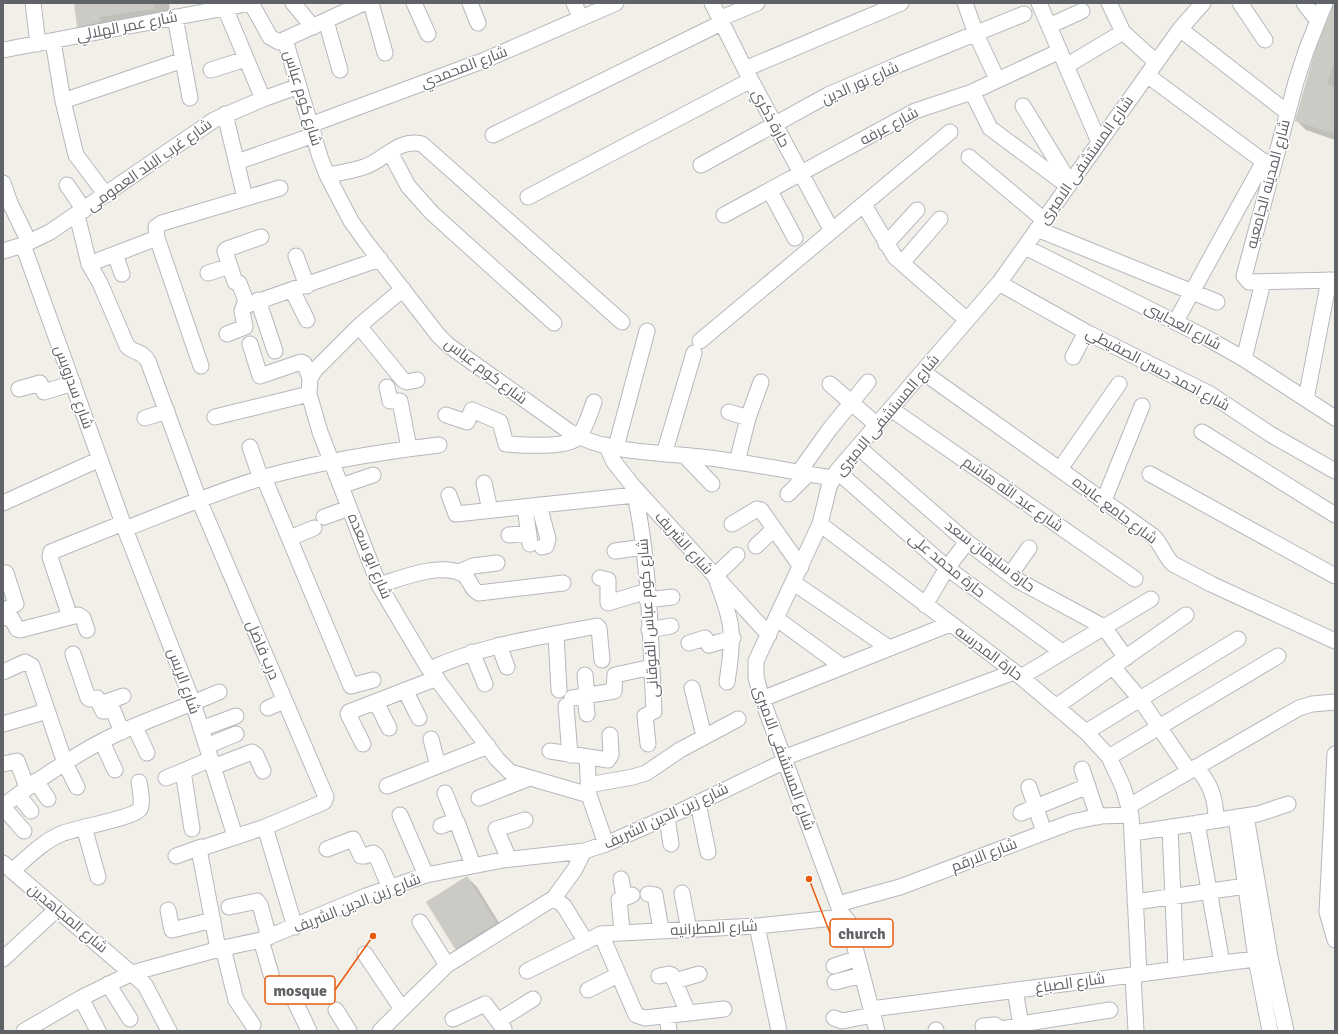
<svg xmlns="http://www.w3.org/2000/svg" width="1338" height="1034" viewBox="0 0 1338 1034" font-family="Signika,Cairo,sans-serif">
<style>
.shadow{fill:#0003}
.building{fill:#cccac5}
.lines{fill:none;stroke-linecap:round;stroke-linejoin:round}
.minor-casing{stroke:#b5b8bc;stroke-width:17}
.minor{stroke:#fff;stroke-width:15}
.labels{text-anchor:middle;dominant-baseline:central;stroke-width:3;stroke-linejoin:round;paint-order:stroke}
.street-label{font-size:15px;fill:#5f6368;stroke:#fff}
.leader{fill:none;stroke:#e8590c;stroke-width:1.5}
.callout-dot{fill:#e8590c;stroke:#fff;stroke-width:1.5}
.callout{fill:#fff;stroke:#e8590c;stroke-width:1.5}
.callout-label{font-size:16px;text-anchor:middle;font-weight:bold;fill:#5f6368}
</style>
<rect width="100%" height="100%" fill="#f1efe8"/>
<path class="shadow" d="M75,3H169L171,17L88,36L78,26Z
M1334,3H1335V140L1306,130L1296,120L1315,54L1334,6Z
M467,877L477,887L506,934L466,959L456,949L427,902Z"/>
<path class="building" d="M74,3H154V9L99,17L100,22L77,27Z
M1334,3L1335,59L1327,84L1335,87V134L1295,121L1314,54Z
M467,876L496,923L455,949L426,902Z"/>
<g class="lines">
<g class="minor-casing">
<path id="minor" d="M33,3L38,44
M251,3L270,37L279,42L364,3
M293,3L313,27
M371,3L385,53
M414,3L428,34
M470,3L478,23
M574,3L581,18
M712,3L745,69L832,231
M965,3L976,34L997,79
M1039,3L1099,142
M1109,3L1123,32L1156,62
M1240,3L1265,40
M1304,3L1317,20
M1325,3L1306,51L1296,82L1244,276L1249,282L1335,280
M225,8L263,99
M175,17L190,98
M719,19L757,3
M326,21L340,70
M1049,26L1082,11
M1180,29L1288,113
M285,40L320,157L327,175L351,221L366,242L438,335L448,345L570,432C608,454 658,452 701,457C745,462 789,471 833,478
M53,41L63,101L76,155L106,195
M3,50L251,3
M1066,66L1123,32
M745,69L901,3
M211,70L246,59
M1147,75L1271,167
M972,92L990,128L1068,186
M63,101L183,60
M1023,106L1070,183
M225,114L245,198
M310,125L485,60L616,3
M493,135L721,23
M390,152L408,186L432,213L554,323
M969,157L1044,220
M237,162L314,135
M701,165L828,95L900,64L1024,14
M327,175C339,173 352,171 364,167C385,160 398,138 422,144L622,322
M3,183L10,203L29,242
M67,185L84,210
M770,191L795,238
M528,197L751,80
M864,205L895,257L967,320
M77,215L89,264L100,283L127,346C133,353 143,351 148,361L199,500L326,797L324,802L265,827L199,849L218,949
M724,215L915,111L972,92L1060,51
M1037,229L1217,302
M886,244L917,210
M23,245L125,529L193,703L235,836
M1025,247L1207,338L1244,359L1335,418
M3,251L23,245L50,232L214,120L263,99L299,86
M115,254L122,274
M296,256L307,286
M902,263L940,219
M89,264L157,238
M208,273L230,266
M999,283L1086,332L1210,394L1270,434L1335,471
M403,289L359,326L315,370L310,378L309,394L320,432L379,585L427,666L497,759L510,772L589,795
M292,290L307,320
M258,300L275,351
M245,306L380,259
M1176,321L1264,161
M359,326L403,380L407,382L417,380
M227,334L245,327L242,311L246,301L239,283L235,282L225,251L227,249L261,237
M700,341L950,132
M250,344L260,376L301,362L304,363L310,378
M1073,357L1086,332
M1244,359L1263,282
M201,366L157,238L156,227L162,223L280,188
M923,372L1153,536C1162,544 1164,556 1173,564L1211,584L1335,641
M830,384L877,425
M387,387L390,401H400L409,448
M19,389L40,383L44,392L73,383
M1306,399L1329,280
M891,409L1135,579
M729,412L748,418
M446,415L467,422L472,410L500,422L506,444C520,445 571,449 579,436C586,427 590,413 594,402
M215,417L309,394
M145,418L167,411
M1202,432L1335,515
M606,445L614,462L633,486L769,635
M250,447L261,479
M616,447L647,331
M858,447L967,542L1017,580L1104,627L1126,658
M664,454L694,353
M685,456L712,484
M737,462L748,418L761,382
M1060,469L1119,384
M837,471L947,568L1062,652
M799,472L829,430L868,382
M1150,474L1335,576
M264,478L351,686L373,680
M484,483L490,510
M341,486L373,475
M633,486C650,557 650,638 654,711L645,716L648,744
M788,494L808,474
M449,495L456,514L635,495
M1104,500L1142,406
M3,503L100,459
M539,505L548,539L546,546L542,547
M525,507L530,544
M324,517L349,508
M732,524L757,509L761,510L801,567
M820,524L1021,677L1086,732L1109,757L1123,787L1131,815L1139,974
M125,529C171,511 218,491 265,477C323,461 380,452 439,445
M509,535L529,533
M290,538L314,528
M756,546L774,529
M615,551L644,547
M459,572L473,566L497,563
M6,573L16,604L7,609L9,617
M1010,575L1029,548
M600,578L608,580V603L647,591
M794,583L889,648
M379,585C402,578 438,563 461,573C471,577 469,589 479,593L563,583
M647,600L672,597
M925,605L947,568L967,542
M3,618L11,617L17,629L20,630L78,615L83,618L87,630
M66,618L68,611L50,557L51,552L123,523
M777,619L843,667
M649,630L671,626
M556,634L559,690
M689,643L705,638L709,645L733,638
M499,645L507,667
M472,652L485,684
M73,654L88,698L90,699L97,698L103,711L113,710L122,732
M1113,667L1140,699L1189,771
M430,669C483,645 540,637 597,626L599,628L602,660
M3,672L25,662L32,666L65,763L77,787
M585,675L587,696
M1021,677L1151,599
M727,682C735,633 733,622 715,576L737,555
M692,688L704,736
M405,690L419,718
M585,696L587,714
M572,698L614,691L615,675L652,667
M762,699L950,624
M376,702L389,728
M100,704L123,696
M566,706L570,755
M1057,706L1186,615
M268,708L284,701
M3,724L47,711
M135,727L147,753
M201,729L236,716
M1086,732L1238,639
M431,739L438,766
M102,742L115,770
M363,744L348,714L349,712L437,678
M207,746L236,734
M550,751L608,760L611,755L610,735
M1335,754L1327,912L1335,940
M587,757L589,795L606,844
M1109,757L1278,656
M783,758L1014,672
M3,764L17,761L27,787
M213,767L252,752L256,755L263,771
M1196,767C1210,783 1216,798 1216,820
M1082,769L1098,817
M166,778L183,771
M36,781L48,799
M588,785L633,777L646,773L680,750L738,719
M387,786L488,746
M1029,787L1044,832
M445,793L456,821
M18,795L31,811
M479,798L527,779
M698,803L708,852
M3,806C40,778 80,750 123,731C155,717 187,706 219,692
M1129,806L1299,708L1312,704L1335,702
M3,807L24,831
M1021,813L1088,786
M400,815L426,875
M1246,816L1270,957L1286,1031
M1236,817L1256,959L1270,1031
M667,818L671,844
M1197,823L1222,963
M441,826L454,821L457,822L473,865
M84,827L98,877
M265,827L295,927
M1170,827L1176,969
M192,829L183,771L211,759
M1133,833L1258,814L1288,804
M327,849L353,839L361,856H365L373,853L376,855L390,888
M176,856L201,847
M509,859L496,829L525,820
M3,863L145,985L169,1031
M12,871C27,858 42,842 61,834C77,827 132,819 140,809C143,806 140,787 139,782
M621,879L624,897
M682,893L689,930
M648,894L655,895L661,930
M554,898L564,906L586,942
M1135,902L1246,886
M838,904L900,887L1072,822L1100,816L1131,815
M229,907L257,901L260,905L269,937
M168,910L172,930L213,920
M420,922L447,965
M757,926L779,1031
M622,931L619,900L632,895
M601,934L636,1015L645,1018L724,1009
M261,940L271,974
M223,948L236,1000L253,1025
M365,954L402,1009
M3,959L57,909
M834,966L858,958
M527,971L601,934L757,926L843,917
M1133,975L1136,1031
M659,976L669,974L672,975L688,1013
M675,981L699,974
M835,982L862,975
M108,984L130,1019
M588,990L618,975
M1015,990L1022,1031
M291,993L309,1031
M81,998L98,1031
M871,1009L1270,957
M336,1010L349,1031
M667,1016L669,1031
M834,1018L842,1021L873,1015
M453,1019L485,1004L504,1029L503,1031
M498,1021L533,999
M1021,1024L1110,1010
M983,1026L995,1025L1001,1029L1021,1026
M936,1030V1031
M24,1031L81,998L132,973L223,948L261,940L366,896L426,875L503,860L584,851L606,844L683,810L785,761
M380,1031L447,965L554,898L575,869L584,851
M877,1031L848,921L841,913L762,699L756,677V661L820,524L829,487L837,471L999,283L1180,29L1203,3"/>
</g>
<use href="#minor" class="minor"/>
</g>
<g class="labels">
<g class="street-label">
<text transform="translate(127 26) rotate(-11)">شارع عمر الهلالي</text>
<text transform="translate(464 67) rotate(-21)">شارع المحمدي</text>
<text transform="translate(860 83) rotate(-24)">شارع نور الدين</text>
<text transform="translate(303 98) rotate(73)">شارع كوم عباس</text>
<text transform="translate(771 118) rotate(62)">حارة ذكري</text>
<text transform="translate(889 126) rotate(-28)">شارع عرفه</text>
<text transform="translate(1086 160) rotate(-55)">شارع المستشفى الاميرى</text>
<text transform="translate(149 165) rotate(-35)">شارع غرب البلد العمومى</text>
<text transform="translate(1268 184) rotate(-75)">شارع المدينه الجامعيه</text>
<text transform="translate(1183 326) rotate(28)">شارع العجايبى</text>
<text transform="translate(1158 369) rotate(28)">شارع احمد حسن الصفيطي</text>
<text transform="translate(486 371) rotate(37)">شارع كوم عباس</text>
<text transform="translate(74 387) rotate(70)">شارع سدرويس</text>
<text transform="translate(887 415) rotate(-50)">شارع المستشفى الاميرى</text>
<text transform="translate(1013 494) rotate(35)">شارع عبد الله هاشم</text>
<text transform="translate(1115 510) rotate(37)">شارع جامع عايده</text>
<text transform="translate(684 543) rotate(48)">شارع الشريف</text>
<text transform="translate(370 556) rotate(67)">شارع ابو سعده</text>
<text transform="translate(990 556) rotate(37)">حارة سليمان سعد</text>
<text transform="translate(947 565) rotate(39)">حارة محمد على</text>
<text transform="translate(648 618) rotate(-94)">شارع كوم عباس الفوقانى</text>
<text transform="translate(263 650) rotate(67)">درب فاضل</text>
<text transform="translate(989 653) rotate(37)">حارة المدرسه</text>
<text transform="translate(184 681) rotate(70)">شارع الريس</text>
<text transform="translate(784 758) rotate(70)">شارع المستشفى الاميرى</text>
<text transform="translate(666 816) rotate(-25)">شارع زين الدين الشريف</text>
<text transform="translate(984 855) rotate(-21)">شارع الارقم</text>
<text transform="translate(357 903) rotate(-22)">شارع زين الدين الشريف</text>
<text transform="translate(68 918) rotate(40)">شارع المجاهدين</text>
<text transform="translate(714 928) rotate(-3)">شارع المطرانيه</text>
<text transform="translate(1070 983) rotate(-8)">شارع الصباغ</text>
</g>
</g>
<path class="leader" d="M809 879L830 933M373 936L335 990"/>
<g class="callout-dot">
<circle cx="809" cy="879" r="4"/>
<circle cx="373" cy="936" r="4"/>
</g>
<g class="callout">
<rect x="830" y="919" width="63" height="28" rx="4"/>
<rect x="265" y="976" width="70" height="28" rx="4"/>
</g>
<g class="callout-label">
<text x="862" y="939">church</text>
<text x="300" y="996">mosque</text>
</g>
<rect width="1338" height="1034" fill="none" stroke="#5f6368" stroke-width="8"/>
</svg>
